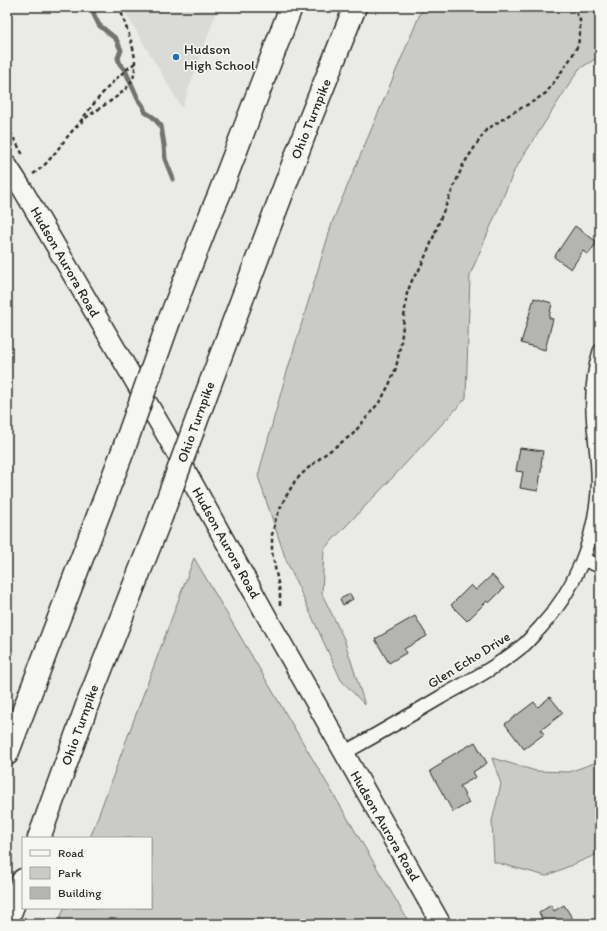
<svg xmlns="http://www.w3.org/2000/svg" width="607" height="931" viewBox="0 0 607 931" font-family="Itim,sans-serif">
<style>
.built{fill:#dadad6}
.green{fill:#cacac7;stroke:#7a7a79}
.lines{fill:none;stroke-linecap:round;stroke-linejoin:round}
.stream{stroke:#727270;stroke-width:5}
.building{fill:#b4b4b1;stroke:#2b2b2b}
.street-casing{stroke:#2b2b2b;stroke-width:16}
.secondary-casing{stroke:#2b2b2b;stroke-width:22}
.highway-casing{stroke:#2b2b2b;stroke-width:25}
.path{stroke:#2b2b2b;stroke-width:2.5;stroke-dasharray:4 3;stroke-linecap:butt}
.street{stroke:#f6f6f2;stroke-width:13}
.secondary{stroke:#f6f6f2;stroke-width:19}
.highway{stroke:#f6f6f2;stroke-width:22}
.highway-bridge-casing{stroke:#2b2b2b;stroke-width:25;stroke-linecap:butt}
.highway-bridge{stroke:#f6f6f2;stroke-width:22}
.poi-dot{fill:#1f6fb2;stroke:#f6f6f2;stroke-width:1.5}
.labels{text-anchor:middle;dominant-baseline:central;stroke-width:3;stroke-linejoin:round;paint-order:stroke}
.poi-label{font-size:14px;fill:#2b2b2b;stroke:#f6f6f2;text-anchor:start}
.street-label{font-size:14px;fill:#2b2b2b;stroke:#f6f6f2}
</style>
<rect width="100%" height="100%" fill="#eaeae6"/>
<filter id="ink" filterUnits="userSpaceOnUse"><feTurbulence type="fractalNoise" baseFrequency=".025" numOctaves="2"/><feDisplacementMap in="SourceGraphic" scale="8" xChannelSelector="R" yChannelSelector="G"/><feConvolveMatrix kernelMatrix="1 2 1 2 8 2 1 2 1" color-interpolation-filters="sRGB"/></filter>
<g filter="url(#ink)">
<path class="built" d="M122,7H218L182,108Z"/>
<path class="green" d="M423,7H600V56L579,69L515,169L470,275L466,398L394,476L324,549L322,594L344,639L365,705L341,680L286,560L258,476L283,385L333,220Z
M194,558L410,924H58L64,908H151V838H90Z
M492,758L536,771L569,772L600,761V853L546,876L494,862L492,821L501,784Z"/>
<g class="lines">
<path class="stream" d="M93,7L94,15L99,25L116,39L121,50L118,58L120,64L125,70L138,99L143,106L145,112L153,117L161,126L164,145L165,159L173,179"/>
</g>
<path class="building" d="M575,226L597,242L588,255L583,251L571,269L554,257Z
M534,298L552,303L549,318L553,319L545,350L521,343Z
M520,448L543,451L541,464L542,465L538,491L520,488L523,472L516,471Z
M492,575L504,588L489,603L487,601L467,621L451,605L471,585L476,590Z
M350,594L353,599L343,605L340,599Z
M415,616L427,636L404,649L406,653L389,663L375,639Z
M550,697L563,713L541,730L544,734L524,749L505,724L534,702L538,707Z
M475,742L487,763L473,772L476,777L460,786L469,803L453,812L430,771L443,763L442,761Z
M551,905L554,911L564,905L576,924H535L534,922L542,918L539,913Z"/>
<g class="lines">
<g class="street-casing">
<path id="street" d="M584,560L600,566
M344,753C376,735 409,716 441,697C470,681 500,665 525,644C530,639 535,633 540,628C574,591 594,543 598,492C600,465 594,438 593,411C592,391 594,370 600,351"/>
</g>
<g class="secondary-casing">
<path id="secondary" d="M7,165L23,190L165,433L271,624L441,924"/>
</g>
<g class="highway-casing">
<path id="highway" d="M169,321L208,221L219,195L291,7
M210,384L309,122L355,7
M7,754L124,448
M39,838L89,700L161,517
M7,921L23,880"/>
</g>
<path class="path" d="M80,122C96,100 113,79 135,63
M7,126L23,155
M33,174C39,170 45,165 49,160C59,149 66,137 76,127C81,123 85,118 90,115C103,105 130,92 134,75C139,51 125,29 120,7
M280,605V593L272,552V535L276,518L284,500L295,481L307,469L324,455L353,434L381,400L389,385L396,368L401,342L407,293L413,278L419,270L430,246L441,217L463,165L486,130L512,113L534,101L546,93L557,78L571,58L578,45L580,33V20L573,7"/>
<use href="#street" class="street"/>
<use href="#secondary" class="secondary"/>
<use href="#highway" class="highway"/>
<g class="highway-bridge-casing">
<path id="highway-bridge" d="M124,448L169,321
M161,517L210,384"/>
</g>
<use href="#highway-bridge" class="highway-bridge"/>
</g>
</g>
<circle class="poi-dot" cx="176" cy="57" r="4"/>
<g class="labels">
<g class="poi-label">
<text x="184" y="49">Hudson<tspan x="184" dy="16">High School</tspan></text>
</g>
<g class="street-label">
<text transform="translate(311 119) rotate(-68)">Ohio Turnpike</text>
<text transform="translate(65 262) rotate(60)">Hudson Aurora Road</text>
<text transform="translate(196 422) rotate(-70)">Ohio Turnpike</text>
<text transform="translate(226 543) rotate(61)">Hudson Aurora Road</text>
<text transform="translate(469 660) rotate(-32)">Glen Echo Drive</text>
<text transform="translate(80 725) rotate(-70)">Ohio Turnpike</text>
<text transform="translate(385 826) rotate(60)">Hudson Aurora Road</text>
</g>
</g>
<rect width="607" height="931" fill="none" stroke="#f6f6f2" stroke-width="24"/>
<rect x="12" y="12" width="583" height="907" fill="none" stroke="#2b2b2b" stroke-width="1.5" filter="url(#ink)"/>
<rect x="22" y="837" width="130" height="72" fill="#f6f6f2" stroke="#a5a5a2"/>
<rect x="30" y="850" width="20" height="6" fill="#f6f6f2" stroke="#a5a5a2"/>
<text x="58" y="857" font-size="12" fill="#2b2b2b">Road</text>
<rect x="30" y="867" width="20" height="12" fill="#cacac7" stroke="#a5a5a2"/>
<text x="58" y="877" font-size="12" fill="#2b2b2b">Park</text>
<rect x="30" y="887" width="20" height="12" fill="#b4b4b1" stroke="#a5a5a2"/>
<text x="58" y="897" font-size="12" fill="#2b2b2b">Building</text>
</svg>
